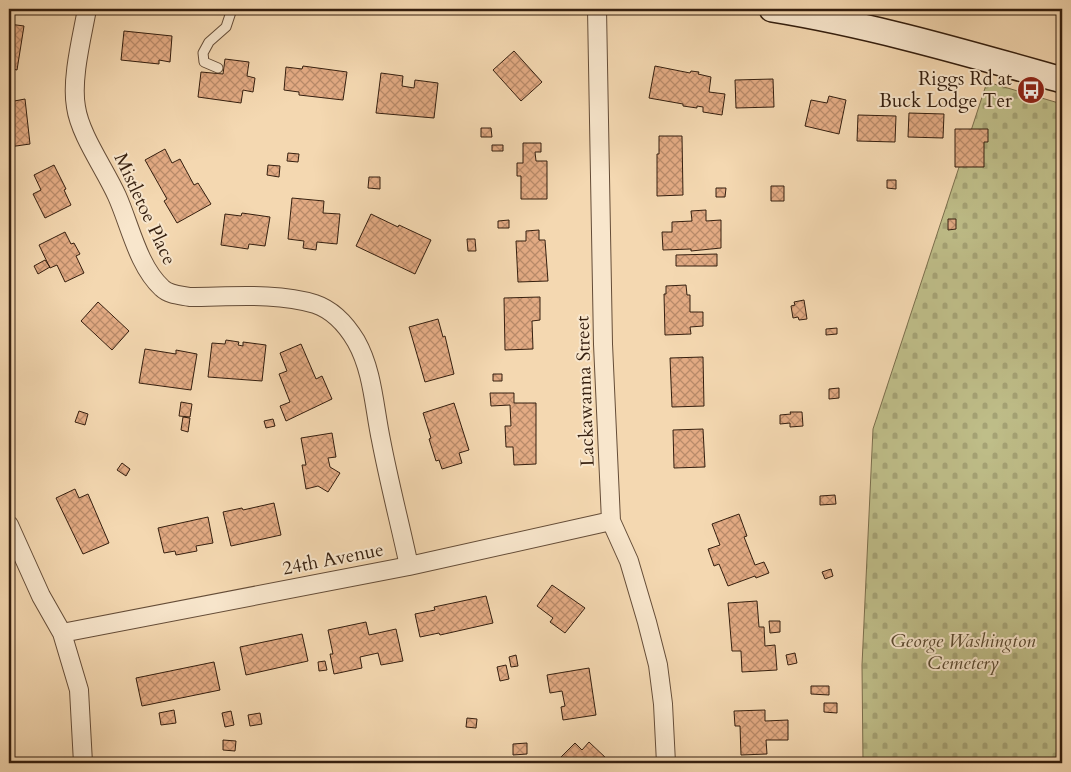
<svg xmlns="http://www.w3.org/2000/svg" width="1071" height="772" viewBox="0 0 1071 772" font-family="Cardo,serif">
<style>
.cemetery{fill:url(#cemetery-stones);stroke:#7a6e4c}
.building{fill:url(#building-cross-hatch);stroke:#351f0f}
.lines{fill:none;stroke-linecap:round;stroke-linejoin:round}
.service-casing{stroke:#654d38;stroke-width:11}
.minor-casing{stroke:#654d38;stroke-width:20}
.secondary-casing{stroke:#351f0f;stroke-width:28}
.service{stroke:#f8e6cc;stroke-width:9}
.minor{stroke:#f8e6cc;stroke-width:18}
.secondary{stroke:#f8e6cc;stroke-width:25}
.labels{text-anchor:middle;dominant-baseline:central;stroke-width:4;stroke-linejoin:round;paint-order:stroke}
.poi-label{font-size:19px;fill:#351f0f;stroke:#f8e6cc;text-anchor:end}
.street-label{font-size:19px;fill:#351f0f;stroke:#f8e6cc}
.park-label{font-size:19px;font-style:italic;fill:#58472e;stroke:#f8e6cc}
</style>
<defs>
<pattern id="cemetery-stones" width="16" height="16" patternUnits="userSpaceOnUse" patternTransform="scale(1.25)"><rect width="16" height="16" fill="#bfbe89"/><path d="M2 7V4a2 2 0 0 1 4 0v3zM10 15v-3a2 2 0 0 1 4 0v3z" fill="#a5a375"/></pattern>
<pattern id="building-cross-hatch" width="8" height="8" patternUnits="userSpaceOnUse" patternTransform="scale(1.25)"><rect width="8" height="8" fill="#e3ab84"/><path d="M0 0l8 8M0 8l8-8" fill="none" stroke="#b98b6a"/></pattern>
</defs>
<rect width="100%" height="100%" fill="#f4d8b1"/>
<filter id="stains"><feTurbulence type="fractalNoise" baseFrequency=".004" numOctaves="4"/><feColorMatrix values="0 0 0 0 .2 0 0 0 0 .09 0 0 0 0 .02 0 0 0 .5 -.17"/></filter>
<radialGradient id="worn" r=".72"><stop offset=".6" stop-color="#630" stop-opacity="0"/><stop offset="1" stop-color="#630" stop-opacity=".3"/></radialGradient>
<path class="cemetery" d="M987,82L1062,104V763H863L862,665L873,429Z"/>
<path class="building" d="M9,24L24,26L17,70L9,68Z
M124,31L172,36L170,62L159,60V64L121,60Z
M514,51L542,82L521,101L493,70Z
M225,59L249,62L247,76L255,78L253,92L243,90L241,103L198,97L201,72L223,74Z
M303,66L347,72L343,100L299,95V92L284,90L286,67L302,69Z
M655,66L690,73L691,71L699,72L698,74L711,77L709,92L725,94L722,115L703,112V107L697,106V108L683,106V104L649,98Z
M381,73L403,76L402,86L414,88L415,80L438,83L434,118L376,113Z
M773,79L774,107L736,108L735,80Z
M829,96L846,100L839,134L805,126L811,100L827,103Z
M25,99L30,144L9,147V102Z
M909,113L944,114L943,138L908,137Z
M858,115L896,116L895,142L857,141Z
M481,128H491L492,137H481Z
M955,129H988V142H984V167H955Z
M659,136H682L683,195L657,196V154H659Z
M523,143H541V152H535L536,161H547V199H521V176H517V163H523Z
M492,145H503V151H492Z
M165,149L172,163L180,159L194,185L198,183L211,204L177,223L164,201L167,199L145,160Z
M288,153L299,154L298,162L287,161Z
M54,165L66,189L64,190L71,205L45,218L33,194L41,190L34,175Z
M268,165L280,166L279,177L267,175Z
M369,177H380V189L368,188Z
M887,180H896V189L887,188Z
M771,186H784V201H771Z
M716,188H726L725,197H716Z
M292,198L324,201L323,213L340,214L337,244L317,242L316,250L303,248L304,241L288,239Z
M706,210V221L721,220V248L691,251V249L663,250L662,232H672V222L692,221L691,211Z
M242,213L270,217L265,246L249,244L248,249L221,245L225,214L241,216Z
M371,214L398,227L399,225L431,240L415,274L356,246Z
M948,219H956V229L948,230Z
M509,220V228H498V221Z
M539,230V240H545L548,281L518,282L516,241H526V231Z
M65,232L71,244L74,243L80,254L76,256L84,273L65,282L57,265L50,268L39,245Z
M467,239H475L476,251H468Z
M717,254V266H676V255Z
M45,260L50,267L38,274L34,266Z
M686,285L687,295H690V312H703V326L690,327L691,334L665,335L664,294H666V286Z
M540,297V320L532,321L533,349L505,350L504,298Z
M804,300L807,319L799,320L798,317L793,318L791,306L795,305L794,302Z
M98,302L129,331L112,350L81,321Z
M438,319L443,337L445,336L454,374L425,382L409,327Z
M837,328V334L826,335V329Z
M226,340L239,342L238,345L243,346V342L266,345L262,381L208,377L212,343L225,344Z
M301,344L316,379L322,376L332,399L286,421L280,406L290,402L279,374L287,371L280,353Z
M145,349L176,354V350L197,354L191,390L139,383Z
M703,357L704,406L672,407L670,358Z
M493,374H502V381H493Z
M839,388V398L829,399V389Z
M490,393H514V403H536V464L514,465L513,447H506L505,426H511L510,405L491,406Z
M181,402L192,404L190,417L179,416Z
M454,403L469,450L459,453L462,463L442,469L439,460L436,461L429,439L431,438L423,413Z
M79,411L88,414L85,425L75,422Z
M790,412H802L803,426L790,427V423L780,424V415L791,414Z
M183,417L190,418L188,432L181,430Z
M273,419L275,426L266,428L264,421Z
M703,429L705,467L674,468L673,430Z
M332,433L336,457L328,458L330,467L340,473L328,492L318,486L306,489L302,465H306L301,438Z
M122,463L130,469L126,476L117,470Z
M75,489L79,498L88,494L109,543L83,554L56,498Z
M835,495L836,504L820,505V496Z
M274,503L281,535L231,546L223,512L242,508L243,510Z
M739,514L747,536L744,537L755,565L764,562L769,573L756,578L755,576L728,586L719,564L714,566L708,549L720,545L712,524Z
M208,517L213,543L196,546L197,551L176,555L175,551L164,553L158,528Z
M831,569L833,576L825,579L822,572Z
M552,585L585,608L565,633L550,622L553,618L537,606Z
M486,596L493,623L440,635L439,633L420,637L415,614L435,610L434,607Z
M757,601L759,627H764L765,646L775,645L777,670L742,672L741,651H732L728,603Z
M769,621H780V632L770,633Z
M366,622L369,635L396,629L403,661L381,665L378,653L360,657L362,668L334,674L330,654H333L328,630Z
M302,634L308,661L246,675L240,647Z
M795,653L797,663L788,665L786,655Z
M516,655L518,666L511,667L509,657Z
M325,661L327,670L319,671L318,662Z
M214,662L220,690L142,706L136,678Z
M506,665L509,679L500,681L497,667Z
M589,668L596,715L563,720L561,707L565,706L562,691L550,693L547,675Z
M811,686H829V695L811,694Z
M824,703H837V713L824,712Z
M174,710L176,723L161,725L159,713Z
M765,710V721L788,720V740H766L767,754L741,755L740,726H735L734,711Z
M231,711L234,725L225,727L222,713Z
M260,713L262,724L250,726L248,715Z
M467,718L477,719L476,728L466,727Z
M223,740L236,741L235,751L223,750Z
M589,742L607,759L603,763H568L561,757L575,743L582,750Z
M527,743V754L513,755V744Z"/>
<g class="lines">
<g class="service-casing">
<path id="service" d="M218,68L204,62L203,53L209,42L226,27L232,9"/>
</g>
<g class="minor-casing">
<path id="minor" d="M87,9C82,37 71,79 76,107C80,135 105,169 117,196C130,225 138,266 162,288C169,295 181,295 190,297C229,297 277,292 315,304C333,310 347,326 356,341C373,371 374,407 381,440C389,482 400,524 409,566
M597,9L603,344L611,521L629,561L647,622L658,665L663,704L666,763
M9,525L41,596L62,633L79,690L83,763
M62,633L409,566L611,521"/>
</g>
<g class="secondary-casing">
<path id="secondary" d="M772,9C871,25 966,53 1062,80"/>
</g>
<use href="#service" class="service"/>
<use href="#minor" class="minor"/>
<use href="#secondary" class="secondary"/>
</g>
<defs>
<g id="bus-disc" transform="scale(1.4375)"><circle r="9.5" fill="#8f2418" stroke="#f8e6cc"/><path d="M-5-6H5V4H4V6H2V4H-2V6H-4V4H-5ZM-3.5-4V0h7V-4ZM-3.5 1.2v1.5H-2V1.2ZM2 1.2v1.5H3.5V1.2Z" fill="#fff"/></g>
</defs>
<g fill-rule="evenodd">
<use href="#bus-disc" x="1031" y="90"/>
</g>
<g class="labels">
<g class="poi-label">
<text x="1012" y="79">Riggs Rd at<tspan x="1012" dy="22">Buck Lodge Ter</tspan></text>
</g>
<g class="street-label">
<text transform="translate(145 209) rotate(65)">Mistletoe Place</text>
<text transform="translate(585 391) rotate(-92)">Lackawanna Street</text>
<text transform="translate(333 559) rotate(-11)">24th Avenue</text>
</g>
<g class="park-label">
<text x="963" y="641">George Washington<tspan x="963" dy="22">Cemetery</tspan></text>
</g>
</g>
<rect width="1071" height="772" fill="none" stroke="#f4d8b1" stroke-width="30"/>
<rect x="10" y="10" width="1051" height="752" fill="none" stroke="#351f0f" stroke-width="2.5"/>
<rect x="15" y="15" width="1041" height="742" fill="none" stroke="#351f0f"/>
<rect width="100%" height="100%" filter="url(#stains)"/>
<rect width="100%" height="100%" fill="url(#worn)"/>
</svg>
